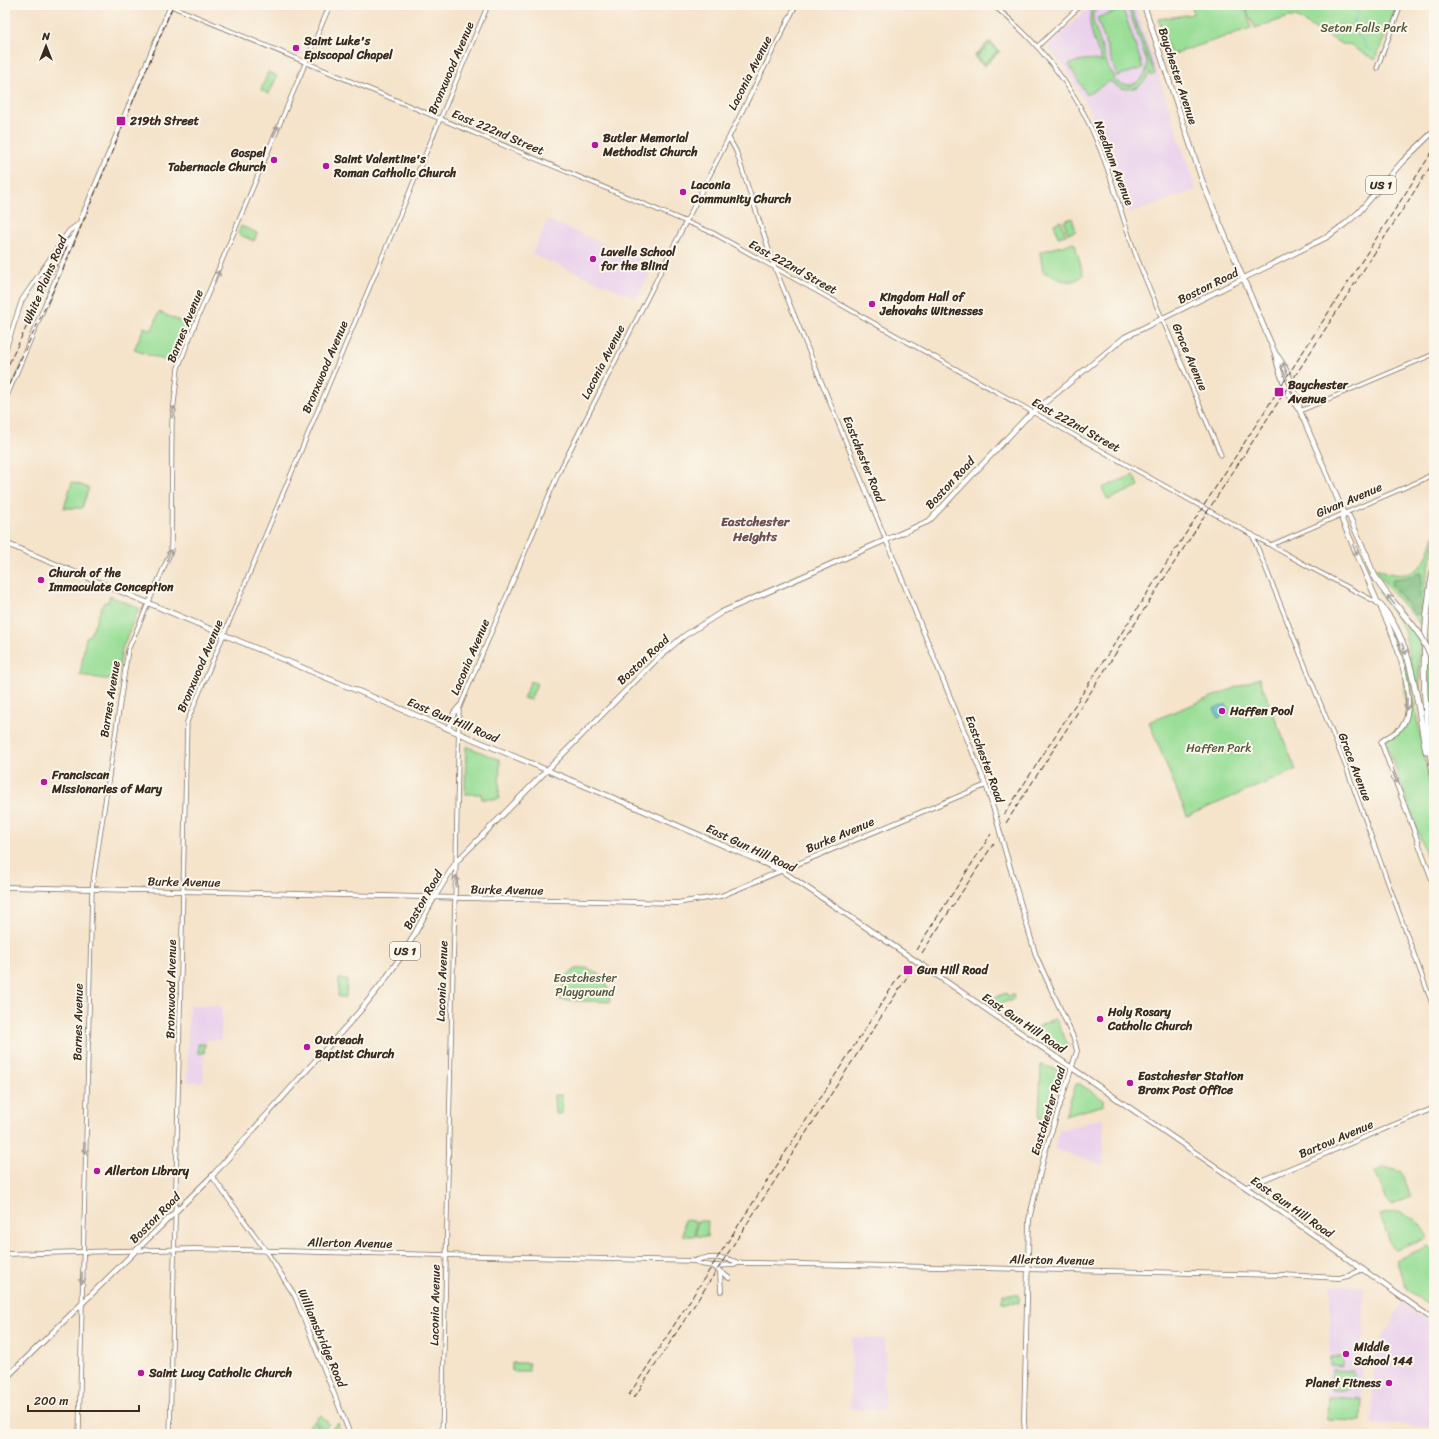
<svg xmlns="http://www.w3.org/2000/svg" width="1439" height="1439" viewBox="0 0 1439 1439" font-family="Sriracha,sans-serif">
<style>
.built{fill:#ead1ec}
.green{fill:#9ade97;stroke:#6a845a;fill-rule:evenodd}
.forest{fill:#7bbd80;stroke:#5b744f}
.water{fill:#52b6d1;stroke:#467078}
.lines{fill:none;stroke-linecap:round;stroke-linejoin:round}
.stream{stroke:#52b6d1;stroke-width:1}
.tertiary-casing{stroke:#7c6b5a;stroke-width:5}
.secondary-casing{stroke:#7c6b5a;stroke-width:5.5}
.primary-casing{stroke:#7c6b5a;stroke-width:6}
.motorway-casing{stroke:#7c6b5a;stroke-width:7}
.tertiary{stroke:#fff;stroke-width:3.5}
.secondary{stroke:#fff;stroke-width:4}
.primary{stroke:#fff;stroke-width:4.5}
.motorway{stroke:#fff;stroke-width:5.5}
.rail{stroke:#3b2a1e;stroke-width:1;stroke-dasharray:6 3;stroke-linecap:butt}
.secondary-bridge-casing{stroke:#7c6b5a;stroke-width:5.5;stroke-linecap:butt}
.motorway-bridge-casing{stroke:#7c6b5a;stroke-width:7;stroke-linecap:butt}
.secondary-bridge{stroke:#fff;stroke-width:4}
.motorway-bridge{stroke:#fff;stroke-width:5.5}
.oneway{stroke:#a79f9a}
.poi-dot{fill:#b5179e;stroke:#fbf7ec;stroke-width:1.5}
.labels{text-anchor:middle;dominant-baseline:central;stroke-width:4;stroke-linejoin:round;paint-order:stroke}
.shield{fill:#fbf7ec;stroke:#75685c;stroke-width:1}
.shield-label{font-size:11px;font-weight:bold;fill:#3b2a1e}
.park-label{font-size:12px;fill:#53573c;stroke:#fbf7ec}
.poi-label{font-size:12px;font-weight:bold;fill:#3b2a1e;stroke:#fbf7ec;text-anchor:start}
.street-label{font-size:12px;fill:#3b2a1e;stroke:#fbf7ec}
.neighbourhood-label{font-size:13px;font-weight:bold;fill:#6d4f55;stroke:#fbf7ec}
</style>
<rect width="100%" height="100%" fill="#fbf7ec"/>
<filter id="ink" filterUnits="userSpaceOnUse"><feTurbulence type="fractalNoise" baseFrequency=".025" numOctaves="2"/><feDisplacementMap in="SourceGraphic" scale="8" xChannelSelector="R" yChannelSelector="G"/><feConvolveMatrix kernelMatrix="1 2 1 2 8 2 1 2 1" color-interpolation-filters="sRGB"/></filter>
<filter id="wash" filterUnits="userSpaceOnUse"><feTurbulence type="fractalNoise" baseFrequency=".012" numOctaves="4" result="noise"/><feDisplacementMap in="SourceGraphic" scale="16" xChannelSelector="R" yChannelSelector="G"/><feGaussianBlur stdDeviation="0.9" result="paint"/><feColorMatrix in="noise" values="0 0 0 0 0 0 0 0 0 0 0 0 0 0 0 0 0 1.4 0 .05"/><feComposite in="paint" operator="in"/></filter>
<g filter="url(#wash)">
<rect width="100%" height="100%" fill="#f5e3ca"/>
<path class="built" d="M1091,5H1135L1196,190L1130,213L1098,126L1067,70L1048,47Z
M548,220L654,265L637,298L532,254Z
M189,1005L222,1006L221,1040H208L205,1044L203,1082H187Z
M1104,1118L1103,1165L1054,1149L1060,1130Z
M1331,1285L1364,1287L1361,1421L1327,1420Z
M1402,1302L1434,1326V1426L1372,1424L1374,1355Z
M852,1337L885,1339L884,1410L850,1409Z"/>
<path class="green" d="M1094,5H1099L1093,14V21L1108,67L1115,77L1113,79C1127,93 1149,81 1147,62L1130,13L1125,5H1130L1131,7L1155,74L1151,76L1150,72C1142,91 1124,94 1110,81L1087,95L1069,65C1080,59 1090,58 1102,62C1097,45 1083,22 1094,5Z
M1192,5H1398L1375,60L1347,44H1342L1324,34L1296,17H1289L1255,28L1246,9L1251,28L1171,55L1158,19L1193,14Z
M1123,9L1143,68L1117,76L1097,18Z
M988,42H991L1000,51L984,67L975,58V55ZM989,43H991L998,52L983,65L976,56Z
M990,44L997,51L984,64L977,56Z
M268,72L277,76L269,94L261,90Z
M1072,218L1076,231L1068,234L1064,221Z
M1061,221L1066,235L1058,237L1054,224Z
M241,226L257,233L254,241L238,234Z
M1072,243L1075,244L1083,275C1070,288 1058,278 1043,272L1040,252Z
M159,312L189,325L173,363L134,350L144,327L152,330Z
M1133,475L1139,486L1108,500L1102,488Z
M72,482L89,488L82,508H64Z
M1434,535V545L1426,580L1421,625L1386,585L1376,569V567C1390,576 1410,579 1422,564C1428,556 1431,545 1434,535Z
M1382,591L1409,622L1420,640L1419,656L1420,696L1418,697L1404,630L1379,592Z
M110,596L139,608L122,649L117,681L80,675L86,637L90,635L104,602L107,603Z
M1434,599V646L1429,639Z
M1392,627L1393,628L1404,653L1408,671L1434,805V877L1386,742V740L1399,731L1407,717L1404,666L1400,649Z
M1428,655L1434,669V738L1428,667Z
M1259,678L1296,770L1187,816L1149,722Z
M531,681L537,684L530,700L523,698Z
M466,746L500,760L499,799H482L481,794H465Z
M587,968C605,975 608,984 610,1002L560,1000L565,977L576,969Z
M339,979H347L346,997H338Z
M1006,993L1008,996L1013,994L1014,998L996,1006L988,1000Z
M1054,1019L1057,1021L1069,1047L1061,1050L1036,1035L1037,1027Z
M198,1044H205L204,1053H198Z
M1041,1065L1059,1070L1061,1076L1047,1118H1039Z
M1076,1084H1080L1104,1100V1105L1065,1116Z
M554,1095H562V1114H555Z
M1384,1167L1402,1172L1411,1197L1393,1205L1388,1203L1375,1172Z
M1398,1212C1416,1217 1420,1223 1428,1238L1396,1250L1392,1248L1380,1215L1388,1213Z
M684,1220L695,1221V1236H683Z
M697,1221H708L707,1237L696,1236Z
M1428,1246L1432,1248L1434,1252V1302L1428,1305L1407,1290L1396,1260Z
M1002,1294L1019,1295V1303L1002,1302Z
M1330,1357H1343V1366L1330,1365Z
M512,1363H529V1371H512Z
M1332,1370L1354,1371C1354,1387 1349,1392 1332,1390Z
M1328,1397L1362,1399L1361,1421L1327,1420Z
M321,1415L329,1424L323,1429L315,1420Z
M314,1421L322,1431L318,1434H315L308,1426Z
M338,1423L341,1434H325Z"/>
<path class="forest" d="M1421,573H1422L1420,595L1421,612L1419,614L1415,615L1391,584L1393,579L1403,578Z"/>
<path class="water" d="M1226,704L1230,713L1218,718L1214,708Z"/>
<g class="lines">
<path class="stream" d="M1353,5L1359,15L1353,21L1355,32L1362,40L1366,48L1373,51L1375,53"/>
</g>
</g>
<g filter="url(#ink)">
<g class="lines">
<g class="tertiary-casing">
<path id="tertiary" d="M993,5C1040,43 1078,92 1100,149C1115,186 1124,226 1139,263C1165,328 1194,391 1221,455
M171,6L713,233L1313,569L1378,603
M1037,47L1081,5
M1377,68L1401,5
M729,138L736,151L775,268L886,540
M1300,411L1434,354
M1252,534L1346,767L1434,1009
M1271,545L1422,480L1434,473
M79,1434L92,889L128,650L171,551L172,421L178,368L196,322L330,5
M170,1434L187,722L488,5
M442,1434L452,1005L456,862L459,709L558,474L796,5"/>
</g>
<g class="secondary-casing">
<path id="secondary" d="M56,253L73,237
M5,351L22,300L69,231L79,224
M5,400L171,5
M886,540L986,785L996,817
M1381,609C1393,633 1419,700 1403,725C1398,733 1388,735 1381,742L1434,885
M1002,840L1036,956L1074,1039L1077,1051L1045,1152L1029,1220L1024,1420L1025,1434
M5,887L677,903L721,896L986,785
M212,1176L266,1251L295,1296L350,1434
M1246,1187L1434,1108
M5,1254L194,1249L649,1260L695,1261C704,1256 730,1257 738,1263
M695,1261L700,1264L713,1266L734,1265L738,1263H758L1282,1275L1339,1278L1348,1276L1363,1269
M713,1266L729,1278
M720,1271L721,1291"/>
</g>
<g class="primary-casing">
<path id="primary" d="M1144,5L1204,186L1275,353C1278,371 1288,397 1300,411
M1275,353C1286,365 1298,395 1300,411L1344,514L1342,520L1378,603
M1344,514L1349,516L1366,554
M5,543L635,807L782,871L922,965L1283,1213L1434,1320
M448,729L454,713L459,707
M5,1379L212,1176L359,1012L384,981L407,948L434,898L456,862L660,656L684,636L722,612L929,521L1025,419L1125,337L1327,237L1345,224L1358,213L1402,162L1434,131"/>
</g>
<g class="motorway-casing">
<path id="motorway" d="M1366,554C1374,587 1401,608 1420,635
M1434,567C1420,637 1422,708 1434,778
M1378,603C1413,639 1417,704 1426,751"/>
</g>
<use href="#tertiary" class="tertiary"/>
<use href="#secondary" class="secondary"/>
<use href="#primary" class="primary"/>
<use href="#motorway" class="motorway"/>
<path class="rail" d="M5,372L49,279L69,243
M5,393L66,263L173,5
M1004,815L1434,149
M1006,823L1434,161
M916,950L991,834
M922,953L994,843
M629,1395L903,970
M634,1398L909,974"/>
<g class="secondary-bridge-casing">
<path id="secondary-bridge" d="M996,817L1002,840"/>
</g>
<g class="motorway-bridge-casing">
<path id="motorway-bridge" d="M1420,635L1434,661"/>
</g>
<use href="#secondary-bridge" class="secondary-bridge"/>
<use href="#motorway-bridge" class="motorway-bridge"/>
</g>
<defs><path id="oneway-shaft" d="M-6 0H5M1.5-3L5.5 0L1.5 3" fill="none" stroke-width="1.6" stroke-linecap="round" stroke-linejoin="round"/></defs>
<g class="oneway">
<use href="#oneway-shaft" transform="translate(276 131) rotate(-67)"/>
<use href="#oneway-shaft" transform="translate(217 276) rotate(-68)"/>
<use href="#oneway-shaft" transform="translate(1285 368) rotate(-112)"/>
<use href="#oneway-shaft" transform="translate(173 412) rotate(-82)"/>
<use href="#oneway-shaft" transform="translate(1355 550) rotate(67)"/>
<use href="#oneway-shaft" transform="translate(169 555) rotate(-71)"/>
<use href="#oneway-shaft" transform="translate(1391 600) rotate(-129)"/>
<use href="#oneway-shaft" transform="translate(1404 649) rotate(70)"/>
<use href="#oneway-shaft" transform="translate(1407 704) rotate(91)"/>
<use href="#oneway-shaft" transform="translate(1395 778) rotate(70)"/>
<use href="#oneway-shaft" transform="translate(456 881) rotate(-88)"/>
<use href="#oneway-shaft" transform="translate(85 1148) rotate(91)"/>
<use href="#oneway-shaft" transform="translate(82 1278) rotate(91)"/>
</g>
</g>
<g class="poi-dot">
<circle cx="296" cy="48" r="4"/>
<rect x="116" y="116" width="10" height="10" rx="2"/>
<circle cx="595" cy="145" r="4"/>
<circle cx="274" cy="160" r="4"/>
<circle cx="326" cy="166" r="4"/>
<circle cx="683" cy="192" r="4"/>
<circle cx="593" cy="259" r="4"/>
<circle cx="872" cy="304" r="4"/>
<rect x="1274" y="387" width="10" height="10" rx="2"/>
<circle cx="41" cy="580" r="4"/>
<circle cx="1222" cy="711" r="4"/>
<circle cx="44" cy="782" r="4"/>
<rect x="903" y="965" width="10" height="10" rx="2"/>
<circle cx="1100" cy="1019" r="4"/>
<circle cx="307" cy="1047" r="4"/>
<circle cx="1130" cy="1083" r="4"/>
<circle cx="97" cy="1171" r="4"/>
<circle cx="1346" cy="1354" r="4"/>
<circle cx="141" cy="1373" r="4"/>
<circle cx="1389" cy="1383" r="4"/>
</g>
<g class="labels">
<g class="shield">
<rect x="1366" y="176" width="30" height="18" rx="3"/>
<rect x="390" y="942" width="30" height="18" rx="3"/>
</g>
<g class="shield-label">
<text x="1381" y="185">US 1</text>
<text x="405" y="951">US 1</text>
</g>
<g class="park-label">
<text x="1364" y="28">Seton Falls Park</text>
<text x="1219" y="748">Haffen Park</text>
<text x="585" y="978">Eastchester<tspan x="585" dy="14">Playground</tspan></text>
</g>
<g class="poi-label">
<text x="304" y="41">Saint Luke's<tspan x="304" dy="14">Episcopal Chapel</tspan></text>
<text x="130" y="121">219th Street</text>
<text x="603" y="138">Butler Memorial<tspan x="603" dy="14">Methodist Church</tspan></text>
<text x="266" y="153" text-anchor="end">Gospel<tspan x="266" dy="14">Tabernacle Church</tspan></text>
<text x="334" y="159">Saint Valentine's<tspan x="334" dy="14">Roman Catholic Church</tspan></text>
<text x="691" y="185">Laconia<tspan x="691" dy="14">Community Church</tspan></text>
<text x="601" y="252">Lavelle School<tspan x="601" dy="14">for the Blind</tspan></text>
<text x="880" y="297">Kingdom Hall of<tspan x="880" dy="14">Jehovahs Witnesses</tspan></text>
<text x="1288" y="385">Baychester<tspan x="1288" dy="14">Avenue</tspan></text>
<text x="49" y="573">Church of the<tspan x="49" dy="14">Immaculate Conception</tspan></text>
<text x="1230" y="711">Haffen Pool</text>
<text x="52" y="775">Franciscan<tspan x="52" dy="14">Missionaries of Mary</tspan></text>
<text x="917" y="970">Gun Hill Road</text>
<text x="1108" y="1012">Holy Rosary<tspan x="1108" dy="14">Catholic Church</tspan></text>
<text x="315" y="1040">Outreach<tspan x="315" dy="14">Baptist Church</tspan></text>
<text x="1138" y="1076">Eastchester Station<tspan x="1138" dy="14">Bronx Post Office</tspan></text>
<text x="105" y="1171">Allerton Library</text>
<text x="1354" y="1347">Middle<tspan x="1354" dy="14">School 144</tspan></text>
<text x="149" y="1373">Saint Lucy Catholic Church</text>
<text x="1381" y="1383" text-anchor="end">Planet Fitness</text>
</g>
<g class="street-label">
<text transform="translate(451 68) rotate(-67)">Bronxwood Avenue</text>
<text transform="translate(750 73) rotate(-63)">Laconia Avenue</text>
<text transform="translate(1178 76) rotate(72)">Baychester Avenue</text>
<text transform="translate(498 132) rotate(23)">East 222nd Street</text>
<text transform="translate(1114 163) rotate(69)">Needham Avenue</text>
<text transform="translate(793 267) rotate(29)">East 222nd Street</text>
<text transform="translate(45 280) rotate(-67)">White Plains Road</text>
<text transform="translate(1208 286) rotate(-26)">Boston Road</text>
<text transform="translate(185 326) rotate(-68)">Barnes Avenue</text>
<text transform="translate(1190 357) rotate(67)">Grace Avenue</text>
<text transform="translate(603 362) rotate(-63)">Laconia Avenue</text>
<text transform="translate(325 367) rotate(-67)">Bronxwood Avenue</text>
<text transform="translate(1076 425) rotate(29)">East 222nd Street</text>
<text transform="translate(864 459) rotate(68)">Eastchester Road</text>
<text transform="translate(950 483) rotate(-47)">Boston Road</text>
<text transform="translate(1349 500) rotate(-23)">Givan Avenue</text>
<text transform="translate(470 657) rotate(-67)">Laconia Avenue</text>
<text transform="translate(643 660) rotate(-43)">Boston Road</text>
<text transform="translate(200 666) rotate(-67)">Bronxwood Avenue</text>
<text transform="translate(110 699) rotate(-81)">Barnes Avenue</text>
<text transform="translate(453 720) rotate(23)">East Gun Hill Road</text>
<text transform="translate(985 759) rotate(70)">Eastchester Road</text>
<text transform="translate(1355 767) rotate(69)">Grace Avenue</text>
<text transform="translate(840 835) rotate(-23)">Burke Avenue</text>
<text transform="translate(751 848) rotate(25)">East Gun Hill Road</text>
<text transform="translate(184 882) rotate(1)">Burke Avenue</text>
<text transform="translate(507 890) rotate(1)">Burke Avenue</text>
<text transform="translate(423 900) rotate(-60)">Boston Road</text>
<text transform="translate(442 981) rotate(-88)">Laconia Avenue</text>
<text transform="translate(171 989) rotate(-89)">Bronxwood Avenue</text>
<text transform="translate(78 1022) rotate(-89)">Barnes Avenue</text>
<text transform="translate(1024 1023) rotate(34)">East Gun Hill Road</text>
<text transform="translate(1048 1111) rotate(-73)">Eastchester Road</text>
<text transform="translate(1336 1139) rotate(-23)">Bartow Avenue</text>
<text transform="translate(1292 1207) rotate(35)">East Gun Hill Road</text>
<text transform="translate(155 1218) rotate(-45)">Boston Road</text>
<text transform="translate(350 1243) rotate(1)">Allerton Avenue</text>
<text transform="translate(1052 1260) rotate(1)">Allerton Avenue</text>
<text transform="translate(435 1305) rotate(-89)">Laconia Avenue</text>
<text transform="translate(322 1338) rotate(67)">Williamsbridge Road</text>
</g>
<g class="neighbourhood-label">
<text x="755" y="521">Eastchester<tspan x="755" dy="15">Heights</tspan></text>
</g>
</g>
<rect width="1439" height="1439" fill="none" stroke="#fbf7ec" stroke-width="20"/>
<g transform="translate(46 46)" stroke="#fbf7ec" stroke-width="3" paint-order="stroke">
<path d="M0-3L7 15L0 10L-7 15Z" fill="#3b2a1e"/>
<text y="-6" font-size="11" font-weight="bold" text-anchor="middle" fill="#3b2a1e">N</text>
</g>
<path d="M28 1405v6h111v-6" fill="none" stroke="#3b2a1e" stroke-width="2"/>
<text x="34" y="1405" font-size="12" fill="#3b2a1e" stroke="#fbf7ec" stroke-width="3" paint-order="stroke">200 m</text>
</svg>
